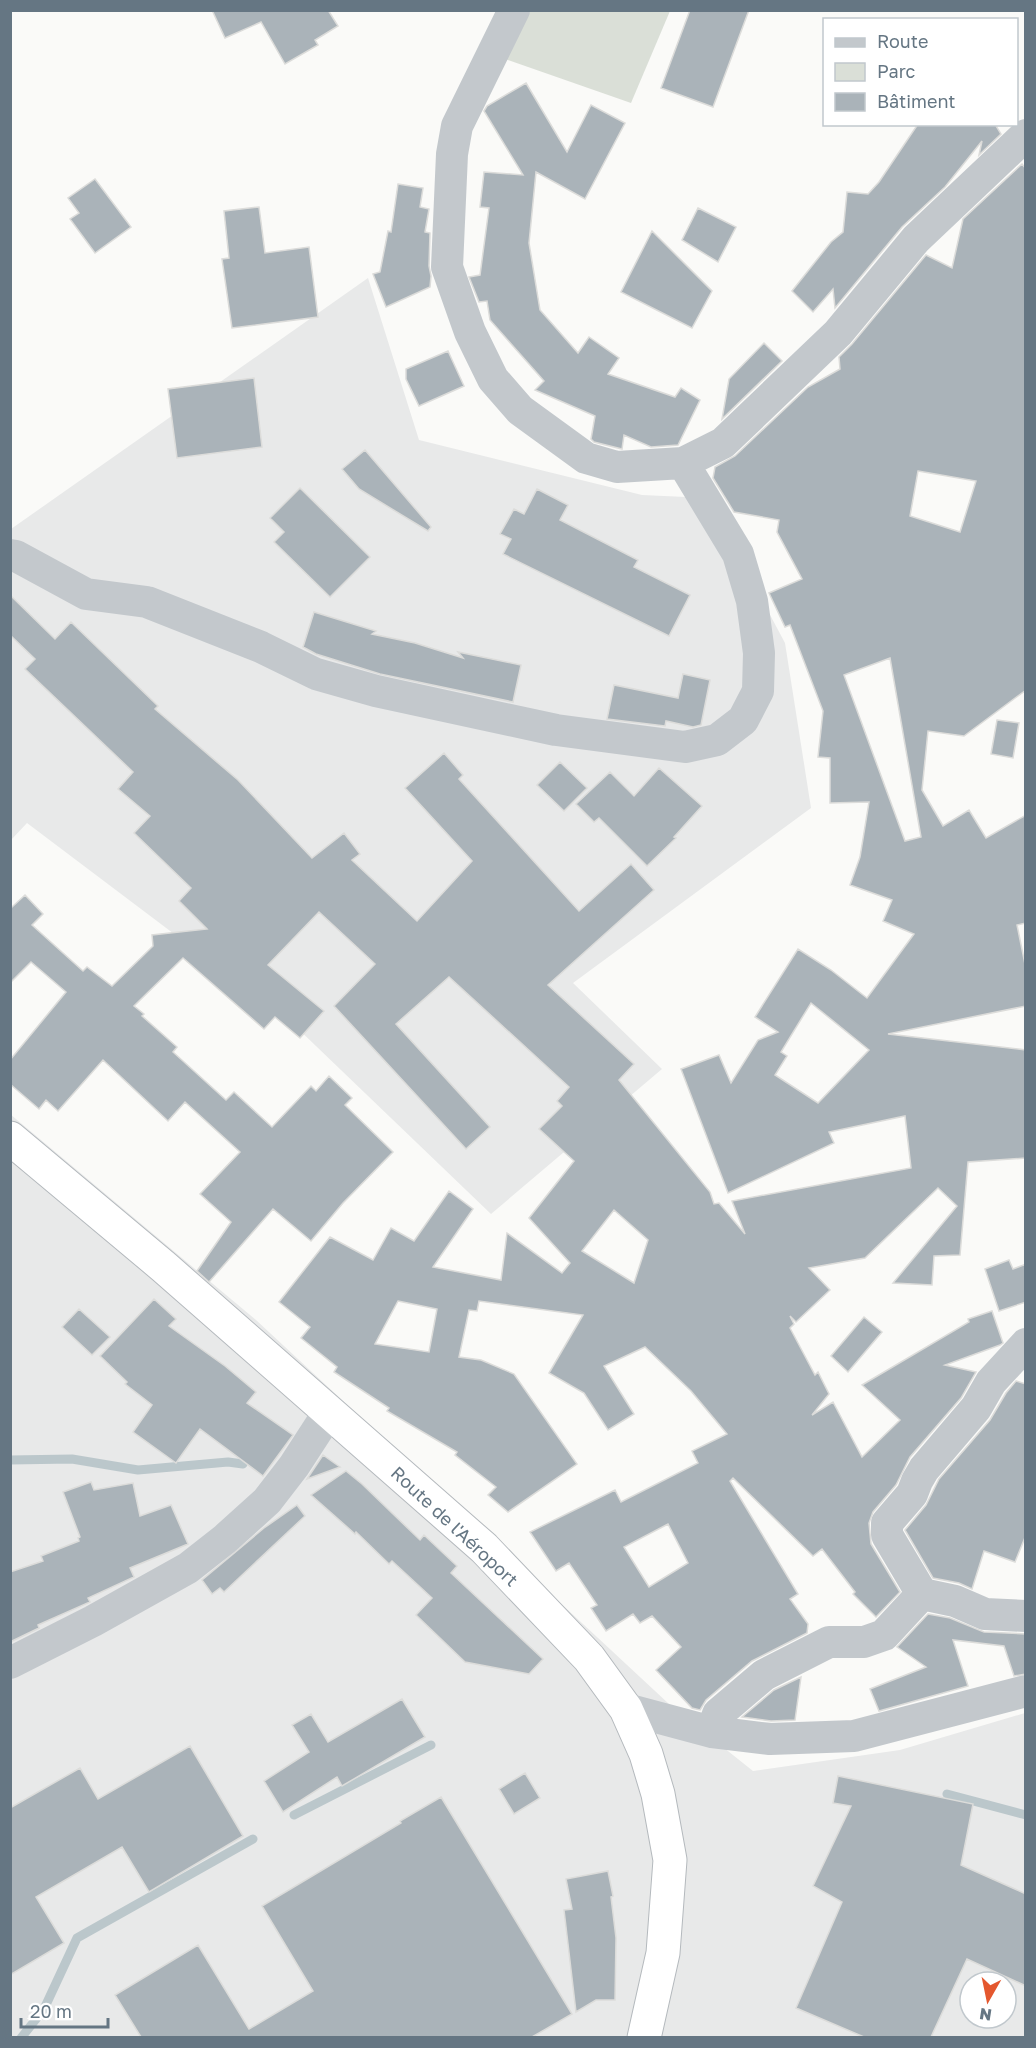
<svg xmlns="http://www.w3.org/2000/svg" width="1036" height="2048" viewBox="0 0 1036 2048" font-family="'Golos Text',sans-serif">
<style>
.built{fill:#e8e9e9;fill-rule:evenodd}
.green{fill:#dadfd7}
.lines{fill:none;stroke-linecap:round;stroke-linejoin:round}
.stream{stroke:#bbc7cb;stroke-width:9}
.building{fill:#aab3b9;stroke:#dcdcda;stroke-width:1.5;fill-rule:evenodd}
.trunk-casing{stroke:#b4b9bd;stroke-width:35}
.minor{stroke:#c3c8cc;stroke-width:32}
.trunk{stroke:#fff;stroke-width:33}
.labels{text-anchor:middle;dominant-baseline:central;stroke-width:6;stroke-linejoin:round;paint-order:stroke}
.street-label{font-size:18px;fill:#657683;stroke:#fff}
</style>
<rect width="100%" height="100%" fill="#fafaf8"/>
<path class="built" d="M368,278L419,440L642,495L708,498L785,643L811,808L573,983L662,1069L491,1214L292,1023L27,823L11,840V529Z
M10,1114L256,1320L669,1704L753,1771L900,1750L1025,1713V2037H11ZM970,1982H1006V2018H970Z"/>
<path class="green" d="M528,11H670L631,103L502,58Z"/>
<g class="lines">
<path class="stream" d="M10,1460L72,1459L138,1470L228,1462L243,1464
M947,1794L1026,1815
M294,1815L431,1745
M21,2038L44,2009L77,1938L253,1839"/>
</g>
<path class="building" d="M212,10H328L338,26L315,40L318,45L285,64L261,22L225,38Z
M690,10H749L713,107L661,88Z
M526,83L567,152L591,105L625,123L585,199L536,172L529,243L540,310L578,353L589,337L619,358L608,374L675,397L681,388L700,400L678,445L651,447L624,435L622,449L594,442L591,439L595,416L535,390L544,381L490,320L487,301L479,302L469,277L480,275L489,208L480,207L484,172L523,175L484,111L487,106Z
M918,124H995L1001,134L979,155L982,141L945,187L902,227L835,308L833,289L813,312L792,291L831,242L843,232L847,192L868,194L879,182Z
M1022,164L1026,169V690L964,736L928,731L922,790L943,826L969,810L986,838L1026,815V923L1017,925L1026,969V1006L888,1034L1026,1050V1158L968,1162L960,1255L934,1256L932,1285L893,1283L957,1206L938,1188L865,1258L809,1268L830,1290L796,1322L790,1316L794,1324L790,1328L815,1375L818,1372L829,1394L812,1415L833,1402L862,1457L900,1420L862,1385L969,1322L968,1319L992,1311L1003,1343L1000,1345L945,1365L976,1372L961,1398L910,1457L896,1485L873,1512L869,1523L871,1544L900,1592L876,1617L853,1594L855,1592L822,1549L813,1556L733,1478L730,1481L798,1594L790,1599L808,1624L807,1633L752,1661L706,1700L700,1710L692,1708L656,1670L681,1647L652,1616L640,1623L633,1614L606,1631L591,1608L597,1605L569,1563L556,1571L530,1532L615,1490L621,1502L698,1463L692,1451L727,1434L691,1391L645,1347L604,1366L634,1414L608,1430L584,1393L549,1373L583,1315L479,1301L477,1311L469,1310L459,1357L481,1360L514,1374L577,1464L508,1512L488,1495L496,1487L455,1455L457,1452L387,1411L389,1408L334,1372L337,1367L301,1338L310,1327L279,1302L330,1237L373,1260L391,1228L414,1241L449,1191L473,1209L433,1267L501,1280L507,1233L562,1273L570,1263L529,1218L574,1161L539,1129L562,1106L557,1101L569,1087L449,977L396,1024L490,1127L466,1149L334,1006L375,964L319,912L268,965L324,1011L300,1038L275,1017L264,1029L183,958L134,1006L144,1014L142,1016L177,1047L173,1052L226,1100L234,1092L272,1127L311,1086L316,1091L329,1076L352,1098L345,1105L393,1152L343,1203L311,1241L273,1209L209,1282L197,1271L231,1222L200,1194L240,1152L185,1102L168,1121L103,1060L58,1111L46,1100L39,1109L10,1084V1060L66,992L31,962L10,983V905L12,907L25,895L43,914L32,925L83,971L87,967L112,986L153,946L152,935L207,929L179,901L191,888L134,833L150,816L118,789L133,772L25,669L35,659L10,635V595L55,639L71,622L158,706L155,709L238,780L312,858L344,833L360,854L352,860L417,921L472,861L405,788L444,753L463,775L459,779L579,911L631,864L654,890L548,985L634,1064L619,1080L710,1192L714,1204L719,1203L745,1234L732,1201L911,1168L905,1116L829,1132L834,1143L728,1193L681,1069L719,1055L731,1083L758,1040L778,1032L755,1017L798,949L831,970L867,998L914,934L883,921L892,900L850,885L860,857L869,802L830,803V758L818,757L823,711L790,625L785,627L769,593L802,579L777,532L779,520L734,512L713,478L715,467L735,456L808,387L840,369L839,357L852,344L926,255L952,268L963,219ZM918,471L976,481L960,532L910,516ZM890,658L921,837L905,841L844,675ZM811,1003L869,1050L818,1103L775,1075L787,1056L781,1052ZM614,1210L648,1240L634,1283L582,1251ZM398,1301L437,1309L429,1352L375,1344ZM668,1524L688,1563L649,1587L624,1547Z
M95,179L131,227L95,253L70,219L79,213L68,198Z
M398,184L423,188L420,207L429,209L425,232L430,233L429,266L431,276L430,287L386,307L373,274L380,272L388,231L391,232Z
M259,207L265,253L309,247L318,317L232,328L222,259L229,258L224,211Z
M698,208L736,227L718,262L682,240Z
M652,231L712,291L692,328L621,292Z
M764,343L782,361L722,419L729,379Z
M448,351L464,386L419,406L406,379V369Z
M254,378L262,447L177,458L168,389Z
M365,450L431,527L428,531L359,489L342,469Z
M300,488L370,557L330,597L274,542L284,532L270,518Z
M537,489L568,505L560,520L638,560L634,567L690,595L669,636L503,554L511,539L500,534L514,509L524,514Z
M314,612L376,631L372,634L415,643L463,658L458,652L521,665L513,702L380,674L316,654L303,647Z
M683,674L710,680L701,725L693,727L666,721L665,726L607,719L614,685L678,698Z
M997,720L1019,723L1013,758L991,754Z
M560,762L587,788L564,811L537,785Z
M659,768L702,806L674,837L676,838L647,866L599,818L594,822L576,804L610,772L634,796Z
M1009,1260L1013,1269L1026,1264V1302L999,1311L985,1269Z
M154,1299L176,1319L169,1326L225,1366L256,1392L247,1403L293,1435L263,1476L200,1429L176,1463L133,1432L152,1405L125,1384L127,1382L100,1356Z
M79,1309L110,1337L92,1355L62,1327Z
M864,1317L882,1332L848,1372L831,1356Z
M1016,1381L1026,1384V1535L1015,1562L984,1551L972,1589L959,1583L933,1578L905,1530L926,1505L939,1479L990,1420L1006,1393Z
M323,1455L340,1467L307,1479Z
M346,1471L362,1484L420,1540L424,1535L457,1566L451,1573L543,1659L529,1674L465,1662L416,1615L432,1598L392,1561L389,1564L356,1532L355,1534L311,1495Z
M91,1482L94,1490L133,1483L140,1516L171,1505L188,1544L130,1568L134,1577L88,1598L90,1602L38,1625L39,1628L10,1642V1572L43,1561L41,1556L79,1541L78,1538L80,1537L63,1492Z
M297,1505L305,1516L224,1592L220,1588L212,1594L202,1580L264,1528Z
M928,1614L950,1618L984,1632L1026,1634V1674L1014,1676L1004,1646L953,1640L968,1686L879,1711L870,1689L926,1667L897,1647Z
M801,1677L795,1720L771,1721L742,1717L774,1690Z
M402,1699L425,1737L342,1786L337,1777L283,1812L264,1781L309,1752L292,1725L311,1714L328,1742Z
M190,1746L243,1836L149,1892L122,1847L36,1897L64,1943L10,1975V1808L80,1768L98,1799Z
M525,1773L540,1798L514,1814L499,1789Z
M838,1776L973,1804L961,1865L1026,1894V1986L967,1959L931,2037H864L796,2008L842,1902L813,1886L851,1806L833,1803Z
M441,1797L572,2014L532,2037H141L115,1995L198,1945L249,2029L313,1991L262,1906L401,1823L400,1821Z
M608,1871L613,1896L611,1897L616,1938L615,2000H596L576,2012L564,1910L572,1909L566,1879Z"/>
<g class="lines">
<g class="trunk-casing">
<path id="trunk" d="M10,1138L164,1267L484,1548L589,1658L626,1709L646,1754L658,1794L670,1860L663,1953L644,2038"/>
</g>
<path class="minor" d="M514,10L457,126L452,154L447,267L470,332L493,379L520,410L586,458L617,467L683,463L723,443L838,333L916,239L1026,135
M10,555L16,556L86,594L147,602L261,647L316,674L376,691L556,730L685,747L717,740L743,720L758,691L759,653L752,601L738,554L683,463
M1026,1344L991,1382L976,1408L924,1469L917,1481L912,1494L887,1523V1535L922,1594L955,1601L985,1614L1026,1616
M10,1663L93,1621L188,1568L225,1539L267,1501L294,1466L329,1412
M626,1709L712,1732L770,1739L854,1736L1026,1691
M712,1732L718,1714L764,1675L829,1642H864L884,1635L922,1594"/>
<use href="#trunk" class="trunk"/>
</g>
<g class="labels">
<g class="street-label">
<text transform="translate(455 1526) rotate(43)">Route de l'Aéroport</text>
</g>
</g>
<rect width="1036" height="2048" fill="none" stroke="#657683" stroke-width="24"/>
<rect x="823" y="18" width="195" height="108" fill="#ffffff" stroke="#c1c8cd" stroke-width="1.5"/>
<rect x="835" y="38" width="30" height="9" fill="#c3c8cc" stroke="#c1c8cd" stroke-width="1.5"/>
<text x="877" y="48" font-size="18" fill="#657683">Route</text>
<rect x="835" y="63" width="30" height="18" fill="#dadfd7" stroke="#c1c8cd" stroke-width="1.5"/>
<text x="877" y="78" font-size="18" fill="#657683">Parc</text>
<rect x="835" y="93" width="30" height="18" fill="#aab3b9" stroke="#c1c8cd" stroke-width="1.5"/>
<text x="877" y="108" font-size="18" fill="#657683">Bâtiment</text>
<g transform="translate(988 2000) rotate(189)"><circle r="28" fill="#ffffff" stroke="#c1c8cd" stroke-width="1.5"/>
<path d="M0-4.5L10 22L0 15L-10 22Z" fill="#e4572e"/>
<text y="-9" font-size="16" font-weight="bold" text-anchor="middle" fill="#657683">N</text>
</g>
<path d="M21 2018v9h87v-9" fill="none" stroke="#657683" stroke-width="3"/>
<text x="30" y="2018" font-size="18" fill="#657683" stroke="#ffffff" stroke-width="4.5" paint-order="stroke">20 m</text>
</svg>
